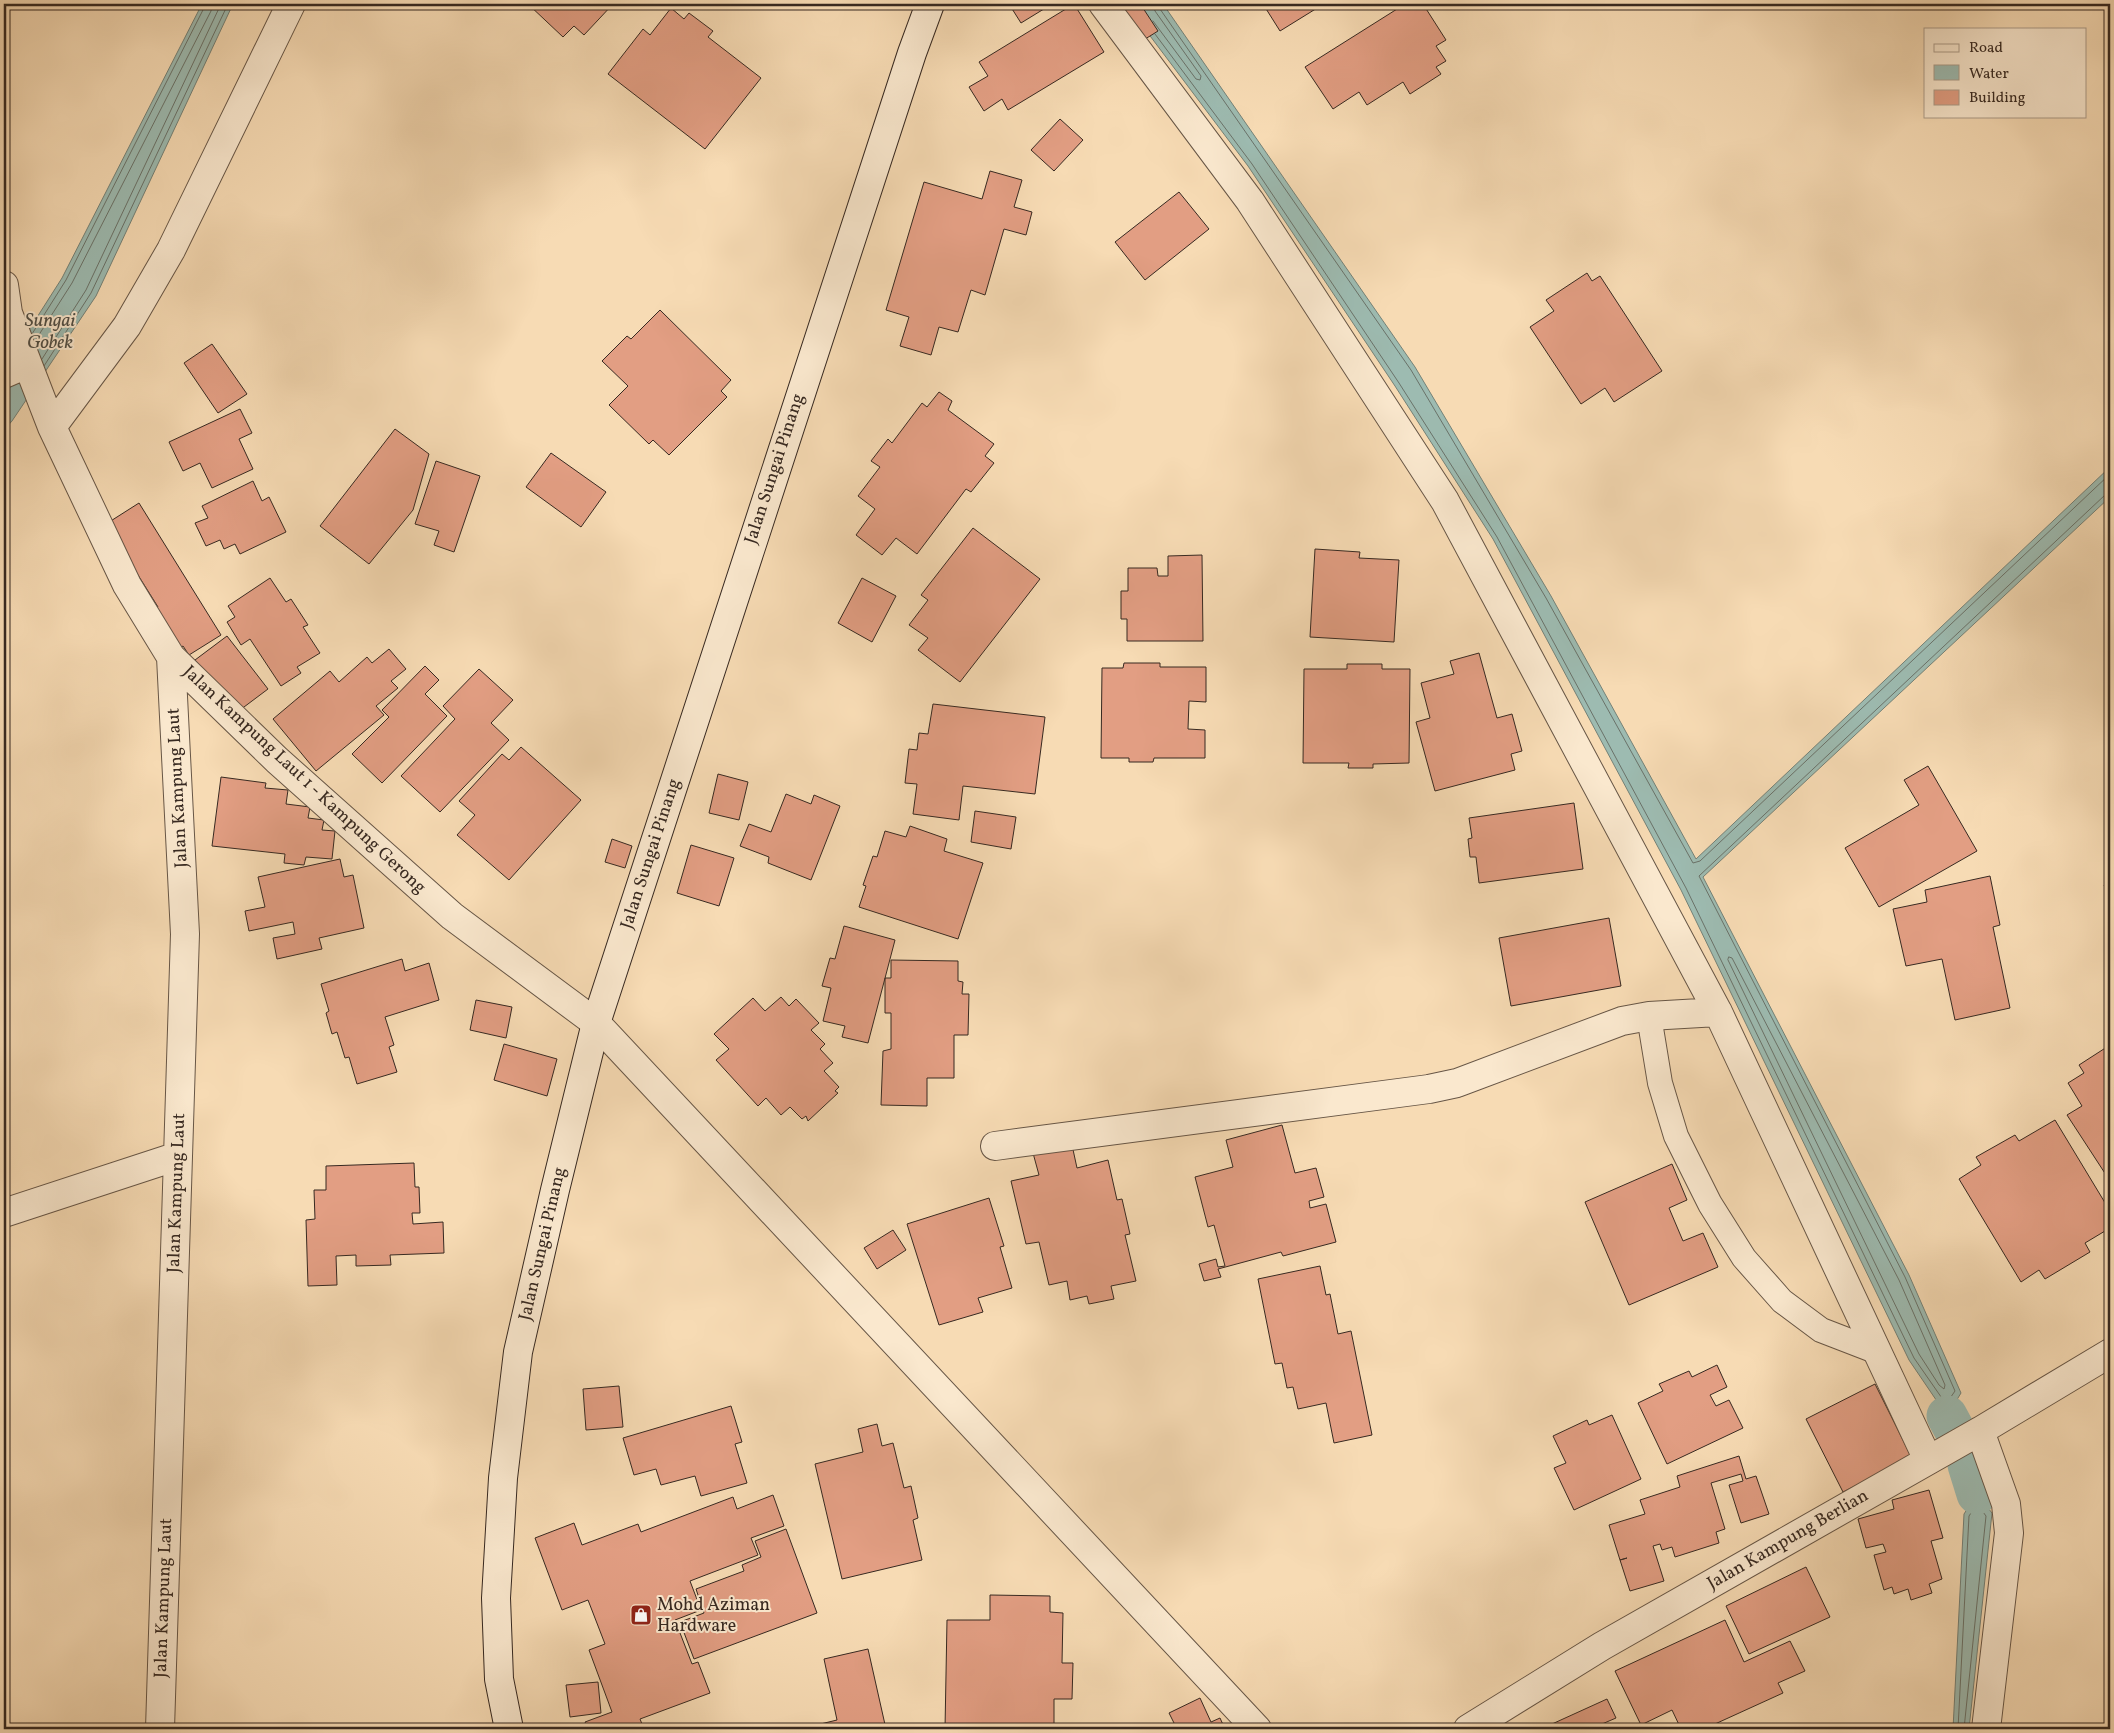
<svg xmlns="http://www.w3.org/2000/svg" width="2114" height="1733" viewBox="0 0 2114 1733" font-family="Vollkorn,serif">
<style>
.water{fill:#9dbbb1;stroke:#748177}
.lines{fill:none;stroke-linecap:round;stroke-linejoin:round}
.shore{stroke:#6a7269;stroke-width:1}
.canal{stroke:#9dbbb1;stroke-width:41}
.building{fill:#e29e83;stroke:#372921}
.lane-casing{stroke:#675646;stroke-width:26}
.street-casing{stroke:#675646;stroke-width:30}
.secondary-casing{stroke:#372921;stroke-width:30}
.lane{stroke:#fae8ce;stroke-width:24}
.street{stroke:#fae8ce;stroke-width:28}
.secondary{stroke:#fae8ce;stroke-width:28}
.labels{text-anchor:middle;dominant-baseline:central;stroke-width:4;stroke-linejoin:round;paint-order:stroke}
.street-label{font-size:18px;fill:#372921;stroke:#fae8ce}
.poi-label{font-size:18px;fill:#372921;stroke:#fae8ce;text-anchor:start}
.water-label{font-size:19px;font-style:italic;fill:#504e45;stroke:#fae8ce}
</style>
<rect width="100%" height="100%" fill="#f7dbb4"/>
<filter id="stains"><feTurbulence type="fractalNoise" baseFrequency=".004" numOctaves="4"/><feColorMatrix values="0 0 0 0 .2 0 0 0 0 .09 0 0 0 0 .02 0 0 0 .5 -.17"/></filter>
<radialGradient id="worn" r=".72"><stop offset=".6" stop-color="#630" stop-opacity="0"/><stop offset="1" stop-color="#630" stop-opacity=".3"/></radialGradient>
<path class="water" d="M202,4H233L96,296L12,421L4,430V369L62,278Z
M1126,4H1163L1415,367L1551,596L1696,859L2110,467V497L1703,877L1909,1275L1961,1393L1947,1416L1909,1360L1681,890L1493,539L1395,386L1248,166Z
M1977,1494L1992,1513L1969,1729H1953L1964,1514Z"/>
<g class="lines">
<path class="shore" d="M1153,4L1155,11L1201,76L1200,80L1196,79L1153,21
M1159,4L1160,9L1411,370L1546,598L1693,863L1700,861L2110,474
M1155,34L1252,164L1399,383L1497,537L1686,888L1914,1358L1946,1404L1955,1391L1905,1277L1699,876L2105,495L2110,493
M32,334L66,280L206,4
M35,341L72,283L211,11L212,4
M42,359L86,290L221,4
M44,366L91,293L228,4
M1729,957L1732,958L1899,1280L1945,1385L1944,1389L1939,1385L1919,1354L1728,960Z
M1958,1729L1969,1516L1977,1504L1986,1516L1964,1729"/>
<path class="canal" d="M1947,1416L1954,1429
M1968,1465L1977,1494"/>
</g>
<path class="building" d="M528,4H613L584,35L574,26L563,37Z
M1009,4H1052L1021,23Z
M1074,4L1104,52L1008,110L1002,99L984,111L969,87L988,76L979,62Z
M1117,4H1143L1141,5L1158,31L1142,41Z
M1263,4H1321L1322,5L1280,31Z
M1405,4H1423L1446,40L1436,46L1446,61L1436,67L1441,74L1410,94L1403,82L1367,105L1359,92L1333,109L1305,67Z
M671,8L684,19L689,13L713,31L708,37L761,78L705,149L608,74L643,29L650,35Z
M1060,119L1083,140L1054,171L1031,150Z
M990,171L1022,180L1014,207L1032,212L1026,235L1004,229L985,295L971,290L958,332L939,327L931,355L900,346L909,317L886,310L924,182L982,199Z
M1179,192L1209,229L1145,280L1115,242Z
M1587,273L1592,281L1600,276L1662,371L1614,402L1605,388L1581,404L1530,327L1554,311L1546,300Z
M660,310L731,380L721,391L727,397L669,455L653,440L649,444L609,405L628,386L602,361L627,336L631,339Z
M212,344L247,394L218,413L184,363Z
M939,392L952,401L948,410L994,444L985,456L994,463L971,492L966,489L917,554L896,538L882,555L856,535L875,509L858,496L880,467L871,461L888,439L892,443L922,403L927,407Z
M240,409L252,433L239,439L253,469L212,488L200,463L183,471L169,442Z
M395,429L429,454L413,510L369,564L320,526Z
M551,453L606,492L581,527L526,487Z
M436,461L480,476L454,552L434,545L439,531L415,524Z
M253,481L262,501L269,497L286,532L240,554L235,544L224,549L220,540L206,546L195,523L208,518L202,506Z
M139,503L221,635L189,655L183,646L178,649L154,610L158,607L106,524Z
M973,528L1040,579L960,682L918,650L928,638L909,625L928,600L921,595Z
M1315,549L1360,552L1359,558L1399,560L1394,642L1310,637Z
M1202,555L1203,641H1127V619H1121V591H1128V568H1157L1158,576H1168V556Z
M270,578L286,602L291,599L308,625L303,627L320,653L297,667L301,673L281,686L250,639L241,645L227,622L235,617L228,606Z
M862,578L896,596L872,642L838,623Z
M227,636L268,689L236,713L195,660Z
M389,649L406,669L391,681L398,688L376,706L384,715L316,771L273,719L330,671L339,682L367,657L372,663Z
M1479,653L1497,718L1512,714L1522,751L1511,754L1515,770L1435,791L1416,722L1430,718L1421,683L1454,674L1450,661Z
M1124,663H1160V667H1206V702L1189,701L1188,729L1205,730V758H1154L1153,762H1129V758H1101L1102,668H1123Z
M1347,664H1382V669H1410L1409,763L1373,764V768H1348L1349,763H1303L1304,669H1347Z
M425,666L439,680L425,694L447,716L382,783L352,754L389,717L382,710Z
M479,669L513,700L491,723L509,740L440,812L401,776L455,719L443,706Z
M933,704L1045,717L1035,794L963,786L959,820L913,814L917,784L905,783L909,749L917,750L919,733L928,734Z
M521,747L581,800L509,880L457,835L475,815L459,801L502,754L509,760Z
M1928,766L1977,851L1879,907L1845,848L1919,805L1904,780Z
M718,774L748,782L739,820L709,813Z
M221,777L266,783L265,788L288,790L286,804L310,807L308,818L324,820L322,830L335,831L332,859L306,857L304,865L284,863L285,854L212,846Z
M786,794L811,804L814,795L840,806L811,880L768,863L769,857L740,846L749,824L771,832Z
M1574,803L1583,869L1479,883L1476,857H1470L1468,839L1472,838L1469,818Z
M975,811L1016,817L1011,849L971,842Z
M910,826L947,839L944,851L983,863L958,939L859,907L866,886L863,885L873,856L877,857L885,831L906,837Z
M612,839L632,846L625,868L605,862Z
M691,845L734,858L719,906L677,893Z
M340,859L344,877L353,875L364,928L319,938L322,949L277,959L273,938L295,934L293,922L249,931L245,911L265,907L258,877Z
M1990,876L2000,925L1993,927L2010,1008L1955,1020L1942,959L1906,966L1893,909L1927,902L1925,890Z
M2110,881V896L2104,885Z
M1609,918L1621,986L1511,1006L1499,938Z
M844,926L895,940L868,1043L842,1037L845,1026L823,1021L831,988L822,986L830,958L835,959Z
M402,959L405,971L429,963L439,1000L385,1017L394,1045L389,1047L397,1072L357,1084L349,1057L345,1058L337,1032L332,1034L326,1013L329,1011L321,984Z
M891,960L958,961V981L963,982L962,994H969L968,1035H954V1078H927V1106L881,1105L883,1051L891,1049V1013H885V978H891Z
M781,997L789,1006L796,999L819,1023L811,1030L825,1044L820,1049L833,1063L824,1071L839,1087L835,1091L838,1093L808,1121L806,1116L802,1119L790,1107L781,1115L766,1098L758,1106L716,1060L729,1049L714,1034L753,998L765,1011Z
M476,1000L512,1007L506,1038L470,1030Z
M504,1044L557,1059L547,1096L494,1080Z
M2110,1045V1181L2067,1115L2082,1106L2068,1083L2084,1073L2079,1065Z
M2055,1120L2110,1211V1228L2085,1243L2090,1252L2045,1279L2039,1270L2021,1282L1959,1179L1981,1165L1976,1157L2015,1135L2019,1141Z
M1282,1125L1295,1173L1316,1168L1324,1197L1309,1201L1310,1208L1326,1204L1336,1242L1283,1256L1281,1252L1218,1269L1221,1277L1204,1281L1199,1264L1216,1259L1218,1267L1225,1266L1214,1225L1208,1227L1195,1177L1233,1167L1226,1140Z
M1072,1145L1077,1168L1108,1160L1117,1200L1122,1199L1130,1234L1125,1235L1136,1281L1111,1286L1114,1299L1089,1304L1087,1296L1070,1300L1067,1281L1049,1285L1039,1242L1026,1244L1011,1181L1039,1175L1033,1153Z
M414,1163L415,1187H419L420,1213H412L413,1224L443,1222L444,1253L390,1255L391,1265L356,1266V1255L336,1256L337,1285L308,1286L306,1220L315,1219L314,1190H326V1166Z
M1672,1164L1687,1200L1669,1208L1683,1241L1703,1233L1718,1267L1629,1305L1585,1202Z
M989,1198L1004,1246L1000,1247L1012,1288L978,1298L983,1312L939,1325L907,1224Z
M893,1230L906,1250L877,1269L864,1248Z
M1320,1266L1326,1295L1330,1294L1338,1334L1351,1331L1372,1435L1334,1443L1326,1403L1298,1409L1293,1387L1287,1388L1282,1363L1275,1364L1258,1279Z
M1717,1365L1727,1387L1710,1395L1716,1406L1729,1400L1743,1428L1667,1464L1638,1403L1663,1391L1659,1384L1689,1371L1692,1377Z
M1875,1384L1912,1458L1843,1492L1806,1419Z
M619,1386L623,1427L586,1430L583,1389Z
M731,1406L742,1442L735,1444L747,1483L701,1496L695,1476L661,1485L656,1469L634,1475L623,1438Z
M1612,1415L1641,1479L1574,1510L1554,1468L1566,1463L1553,1436L1587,1420L1589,1425Z
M877,1424L882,1446L893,1443L904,1488L911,1486L918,1518L913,1520L922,1560L842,1579L815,1464L863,1452L858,1429Z
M1739,1456L1746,1479L1756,1476L1769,1514L1741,1523L1729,1485L1743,1481L1741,1474L1711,1483L1725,1529L1716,1532L1719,1543L1675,1557L1672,1547L1662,1550L1660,1544L1653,1546L1664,1581L1630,1591L1620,1560L1627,1558L1620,1560L1609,1525L1645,1514L1640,1500L1680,1487L1677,1476Z
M1929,1490L1943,1538L1931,1541L1942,1579L1929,1584L1932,1593L1911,1600L1908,1589L1894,1594L1892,1587L1884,1590L1874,1555L1886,1552L1883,1544L1866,1548L1858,1519L1894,1509L1892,1500Z
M773,1495L784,1526L751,1538L758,1555L690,1581L701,1610L675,1620L692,1664L698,1662L710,1693L640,1719L644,1729H588L585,1722L612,1712L589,1650L605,1644L588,1600L562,1610L535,1538L574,1523L582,1545L638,1524L641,1532L733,1497L737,1509Z
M786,1529L817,1613L694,1659L680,1622L704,1613L696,1589L744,1571L742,1565L761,1557L755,1541Z
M1806,1567L1830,1617L1749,1654L1726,1606Z
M990,1595L1050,1596V1612L1063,1613L1062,1663H1073L1072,1699H1054V1728L945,1729L947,1620H990Z
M1725,1620L1744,1662L1790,1641L1805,1671L1778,1683L1783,1693L1704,1729H1681L1672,1710L1641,1725L1615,1671Z
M868,1649L886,1729H800L837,1720L824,1659Z
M598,1682L601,1713L570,1717L566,1685Z
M1200,1698L1211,1722L1220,1718L1225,1729H1177L1169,1713Z
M1607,1699L1616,1718L1602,1724L1604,1729H1541Z"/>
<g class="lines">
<g class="lane-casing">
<path id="lane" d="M1649,1016L1660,1083L1676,1136L1710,1204L1744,1258L1782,1301L1821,1330L1878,1352"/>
</g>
<g class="street-casing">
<path id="street" d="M1103,4L1250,201L1445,501L1718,1012L1928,1460
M4,285L8,313L52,427L127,585L171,657L277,760L452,916L596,1023L1257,1729
M4,374L27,364
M52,427L127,326L171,250L291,4
M995,1146L1429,1089L1457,1083L1622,1021L1649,1016L1718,1012
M4,1213L178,1156
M1980,1431L2006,1504L2009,1533L1986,1729
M160,1729L185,934L171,657
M1468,1729L1602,1646L1980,1431L2110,1353"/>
</g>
<g class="secondary-casing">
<path id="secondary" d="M509,1729L499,1679L496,1598L503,1478L518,1352L555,1190L596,1023L912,53L930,4"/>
</g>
<use href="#lane" class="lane"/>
<use href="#street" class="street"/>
<use href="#secondary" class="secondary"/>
</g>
<defs>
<g id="shop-square" transform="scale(1.125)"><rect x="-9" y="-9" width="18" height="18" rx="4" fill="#8f2418" stroke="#fae8ce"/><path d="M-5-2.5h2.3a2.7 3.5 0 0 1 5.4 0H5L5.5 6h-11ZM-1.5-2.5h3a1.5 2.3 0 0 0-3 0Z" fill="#fff"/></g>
</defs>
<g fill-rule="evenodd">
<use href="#shop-square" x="641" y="1615"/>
</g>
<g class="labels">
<g class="street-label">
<text transform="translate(775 469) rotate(-72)">Jalan Sungai Pinang</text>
<text transform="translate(304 780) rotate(43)">Jalan Kampung Laut 1 - Kampung Gerong</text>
<text transform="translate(178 788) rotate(-93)">Jalan Kampung Laut</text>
<text transform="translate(651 854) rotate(-72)">Jalan Sungai Pinang</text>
<text transform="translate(177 1193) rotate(-88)">Jalan Kampung Laut</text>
<text transform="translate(543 1244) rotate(-77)">Jalan Sungai Pinang</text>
<text transform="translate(1788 1540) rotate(-30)">Jalan Kampung Berlian</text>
<text transform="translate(164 1598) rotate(-88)">Jalan Kampung Laut</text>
</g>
<g class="poi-label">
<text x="657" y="1605">Mohd Aziman<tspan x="657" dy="21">Hardware</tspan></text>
</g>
<g class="water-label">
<text x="50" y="321">Sungai<tspan x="50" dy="22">Gobek</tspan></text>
</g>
</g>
<rect width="2114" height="1733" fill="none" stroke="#f7dbb4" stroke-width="20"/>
<rect x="5" y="5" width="2104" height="1723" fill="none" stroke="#372921" stroke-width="2.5"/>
<rect x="10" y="10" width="2094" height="1713" fill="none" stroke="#372921"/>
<rect x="1924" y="28" width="162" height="90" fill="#fae8ce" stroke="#ac9c89"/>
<rect x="1934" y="44" width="25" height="8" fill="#fae8ce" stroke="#ac9c89"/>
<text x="1969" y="52" font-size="15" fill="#372921">Road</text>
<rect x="1934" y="65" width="25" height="15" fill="#9dbbb1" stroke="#ac9c89"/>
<text x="1969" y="78" font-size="15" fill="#372921">Water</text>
<rect x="1934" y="90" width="25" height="15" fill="#e29e83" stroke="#ac9c89"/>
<text x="1969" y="102" font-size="15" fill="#372921">Building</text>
<rect width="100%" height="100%" filter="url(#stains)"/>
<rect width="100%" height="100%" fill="url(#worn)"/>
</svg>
